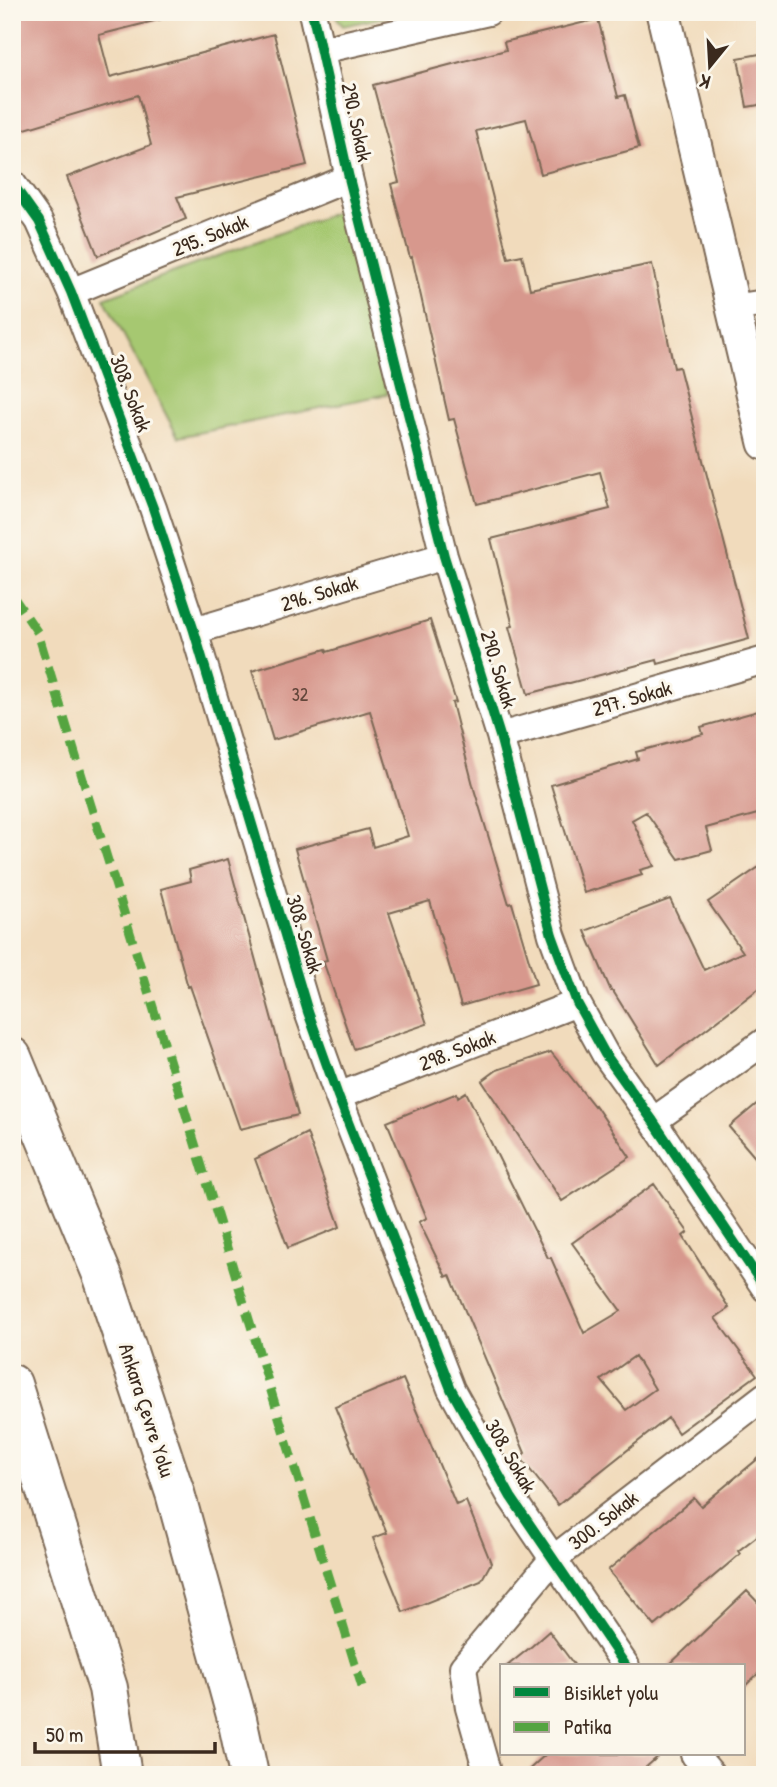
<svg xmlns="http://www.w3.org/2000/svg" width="777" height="1787" viewBox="0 0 777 1787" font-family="'Patrick Hand',sans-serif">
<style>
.green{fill:#a6c871;stroke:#707948;stroke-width:2}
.building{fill:#d7988d;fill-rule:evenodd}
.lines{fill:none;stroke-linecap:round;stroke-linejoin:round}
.minor-casing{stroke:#7b6855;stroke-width:30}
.tertiary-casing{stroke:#7b6855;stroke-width:37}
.motorway-casing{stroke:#7b6855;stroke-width:42}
.minor{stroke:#fff;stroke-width:26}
.tertiary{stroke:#fff;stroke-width:33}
.motorway{stroke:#fff;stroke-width:38}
.quiet{stroke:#54a441;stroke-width:9;stroke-dasharray:18 9;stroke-linecap:butt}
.cycleway-casing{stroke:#fbf7ec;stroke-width:15}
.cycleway{stroke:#00873e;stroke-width:10}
.labels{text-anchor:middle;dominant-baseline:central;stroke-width:6;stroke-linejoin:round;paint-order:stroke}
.number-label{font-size:18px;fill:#62463a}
.street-label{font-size:21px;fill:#3b2a1e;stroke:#fbf7ec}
</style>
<rect width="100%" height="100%" fill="#fbf7ec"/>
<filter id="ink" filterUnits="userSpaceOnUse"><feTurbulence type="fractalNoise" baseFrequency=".0143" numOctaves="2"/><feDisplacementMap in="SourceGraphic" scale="14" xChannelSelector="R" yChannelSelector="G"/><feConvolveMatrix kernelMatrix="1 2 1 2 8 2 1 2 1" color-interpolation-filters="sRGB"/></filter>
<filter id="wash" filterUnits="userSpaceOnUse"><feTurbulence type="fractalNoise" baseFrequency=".00686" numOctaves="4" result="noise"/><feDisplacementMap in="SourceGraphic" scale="28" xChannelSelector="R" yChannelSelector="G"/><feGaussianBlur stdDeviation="1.57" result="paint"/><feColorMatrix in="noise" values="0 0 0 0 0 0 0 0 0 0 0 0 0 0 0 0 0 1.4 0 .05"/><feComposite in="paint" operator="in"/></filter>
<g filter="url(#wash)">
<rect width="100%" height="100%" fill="#f1dbbc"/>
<path class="green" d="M333,12H409L343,26Z
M345,209L388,394L178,437L104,298Z"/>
<g id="blocks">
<path class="building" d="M12,12H161L162,19L99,35L110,77L274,34L307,165L177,197L186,219L98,256L67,177L151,145L138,95L12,133Z
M598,19L618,97L625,95L639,148L541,174L526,119L476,131L508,258L522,255L530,289L652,264L674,368L679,367L749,639L658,664L657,660L528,694L509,627L513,626L491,539L610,509L600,472L477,504L454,419L449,420L412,257L410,258L391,184L399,182L373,85L506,50L504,42Z
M765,53V104L747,107L738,58Z
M430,620L456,702L452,703L474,789L509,904L512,903L536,984L461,1006L430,901L389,913L427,1024L354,1049L323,961L327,960L295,849L368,829L373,847L408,836L370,711L273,740L252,671L326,649L327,652Z
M765,709V812L706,828L712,850L679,859L646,812L632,820L654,866L640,870L642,875L584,893L551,785L638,759L636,752L703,734L701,727Z
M228,859L298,1115L240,1129L190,986L188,987L161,889L191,881L189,870Z
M765,863V984L659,1065L613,991H611L585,931L670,899L704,970L743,952L708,902Z
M551,1052L594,1106L595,1105L630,1157L562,1201L482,1081L497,1070Z
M466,1092L548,1258H551L584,1333L621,1311L572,1243L654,1184L688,1232L683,1236L729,1308L715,1318L757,1375L678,1433L668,1418L558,1505L520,1457L525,1453L450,1275L446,1277L419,1222L427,1218L387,1122L457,1093L458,1097ZM635,1356L655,1389L626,1410L601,1380Z
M765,1097V1169L729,1127Z
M307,1133L340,1227L288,1248L255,1159Z
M403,1379L456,1505L466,1501L491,1563L481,1581L403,1612L373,1538L387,1533L335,1407Z
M765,1453V1530L738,1551L740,1554L655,1626L608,1570L694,1498L701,1506Z
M747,1591L765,1610V1667L744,1687V1666H668Z
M549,1631L575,1666H507L532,1646Z
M546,1754H661L637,1775H523Z"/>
</g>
</g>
<g filter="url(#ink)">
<use href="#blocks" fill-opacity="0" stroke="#7b6855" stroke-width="2"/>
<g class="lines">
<g class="minor-casing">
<path id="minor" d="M312,12L349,178L444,556L500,736L552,935L577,1003L605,1054L653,1121L765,1288
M321,50L488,12
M12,183L39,221L71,292L153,508L194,631L308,1012L338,1096L451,1389L511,1497L626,1666
M71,292L349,178
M733,308L765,303
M194,631L444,556
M500,736L765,660
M338,1096L577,1003
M653,1121L765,1041
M694,1754L712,1775
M488,1775L469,1708L463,1667L552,1560L765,1396"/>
</g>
<g class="tertiary-casing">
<path id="tertiary" d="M663,12L765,443"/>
</g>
<g class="motorway-casing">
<path id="motorway" d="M12,1057L103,1277L175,1493L237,1719L249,1775
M12,1384L108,1688L122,1775"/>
</g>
<use href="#minor" class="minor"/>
<use href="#tertiary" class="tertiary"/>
<use href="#motorway" class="motorway"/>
<path class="quiet" d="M12,595L38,633L362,1687"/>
<g class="cycleway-casing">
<path id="cycleway" d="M312,12L349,178L444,556L500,736L552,935L577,1003L605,1054L653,1121L765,1288
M12,183L39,221L71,292L153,508L194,631L308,1012L338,1096L451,1389L511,1497L626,1666"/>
</g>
<use href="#cycleway" class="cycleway"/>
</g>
</g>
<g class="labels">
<g class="number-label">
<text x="300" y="694">32</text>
</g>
<g class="street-label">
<text transform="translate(357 122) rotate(78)">290. Sokak</text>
<text transform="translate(210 235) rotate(-22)">295. Sokak</text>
<text transform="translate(131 393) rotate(69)">308. Sokak</text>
<text transform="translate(319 593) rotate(-17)">296. Sokak</text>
<text transform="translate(499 669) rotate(73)">290. Sokak</text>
<text transform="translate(632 698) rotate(-16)">297. Sokak</text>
<text transform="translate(305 934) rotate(73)">308. Sokak</text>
<text transform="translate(457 1050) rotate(-21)">298. Sokak</text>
<text transform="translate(147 1410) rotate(72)">Ankara Çevre Yolu</text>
<text transform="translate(511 1456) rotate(60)">308. Sokak</text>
<text transform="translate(603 1520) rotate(-38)">300. Sokak</text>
</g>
</g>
<rect width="777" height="1787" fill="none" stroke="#fbf7ec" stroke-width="42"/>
<rect x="500" y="1664" width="245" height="91" fill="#fbf7ec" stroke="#aea59a" stroke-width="2"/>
<rect x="514" y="1687" width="35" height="10" fill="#00873e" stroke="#aea59a" stroke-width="2"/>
<text x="564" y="1700" font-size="21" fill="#3b2a1e">Bisiklet yolu</text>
<rect x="514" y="1722" width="35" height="10" fill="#54a441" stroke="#aea59a" stroke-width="2"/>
<text x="564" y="1734" font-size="21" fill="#3b2a1e">Patika</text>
<g transform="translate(710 66) rotate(198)" stroke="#fbf7ec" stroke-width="5" paint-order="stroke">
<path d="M0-5L12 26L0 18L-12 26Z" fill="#3b2a1e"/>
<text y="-10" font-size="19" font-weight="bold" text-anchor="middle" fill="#3b2a1e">K</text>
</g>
<path d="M35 1742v10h180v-10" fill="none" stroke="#3b2a1e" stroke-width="3.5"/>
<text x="46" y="1742" font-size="21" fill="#3b2a1e" stroke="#fbf7ec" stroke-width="5" paint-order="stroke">50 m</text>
</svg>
